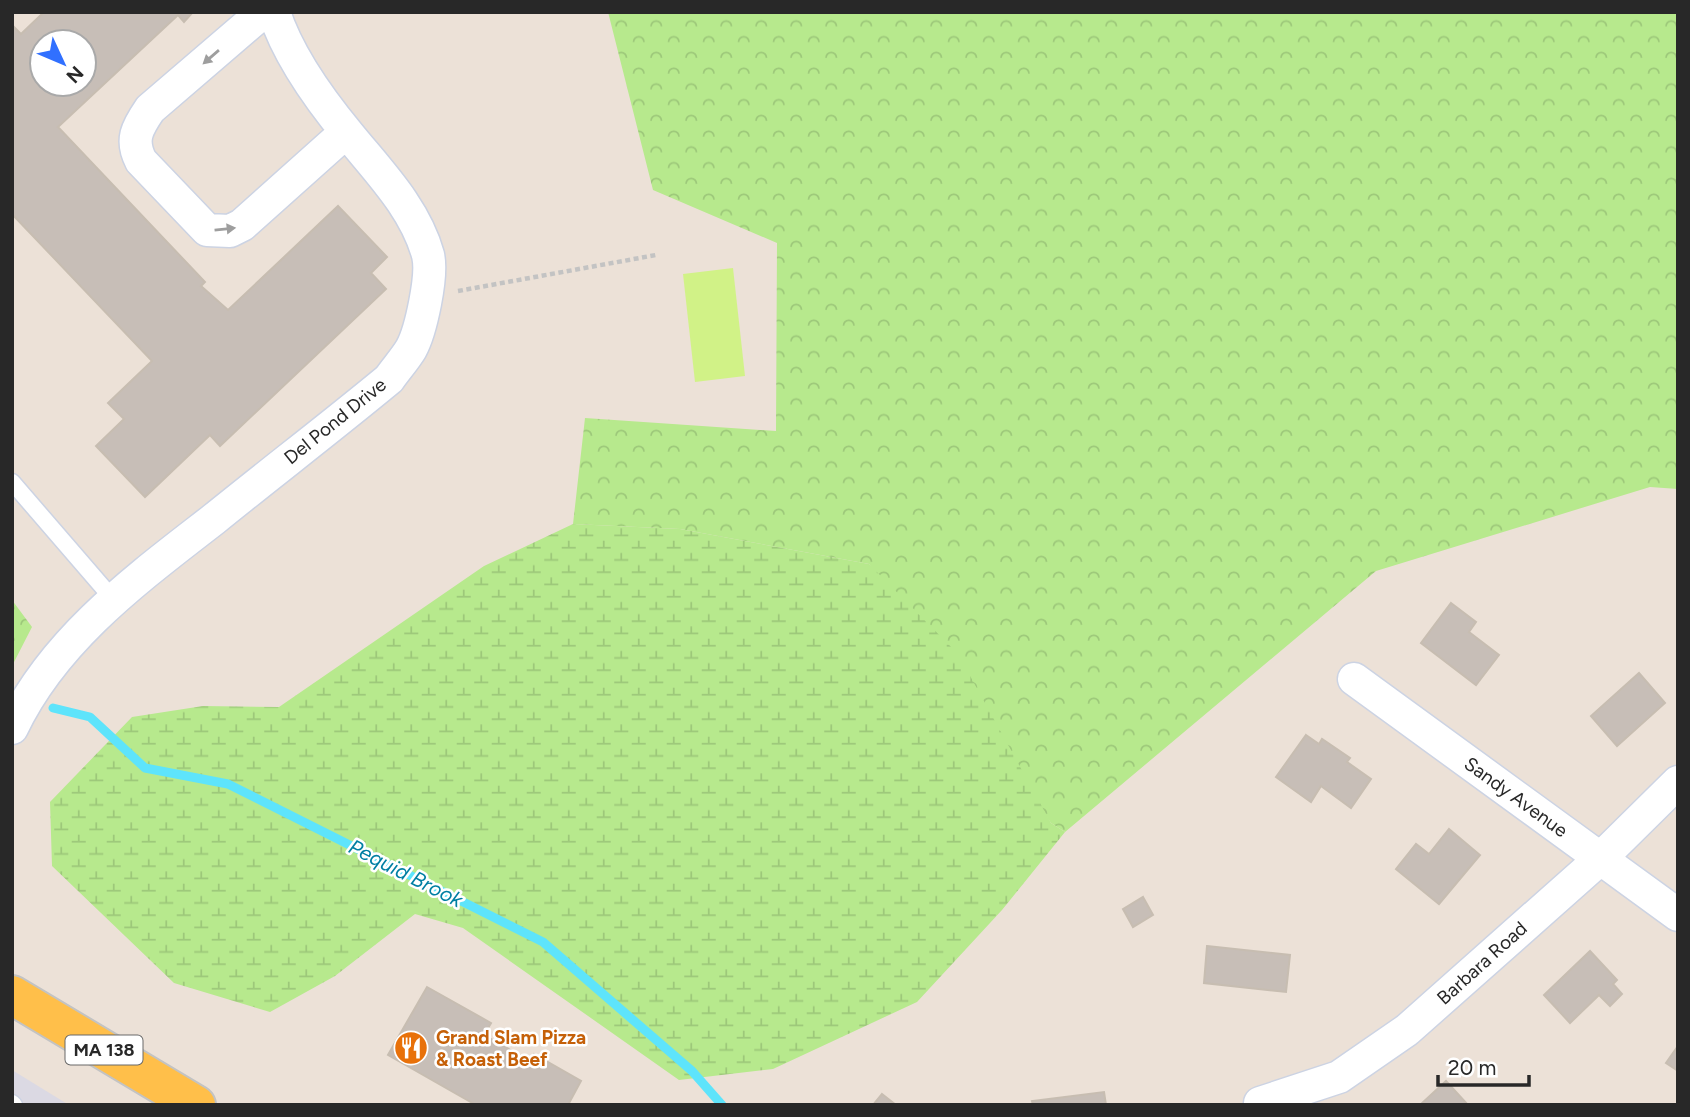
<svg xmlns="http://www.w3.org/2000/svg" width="1690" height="1117" viewBox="0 0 1690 1117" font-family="Figtree,sans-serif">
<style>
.industrial{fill:#dbd9e3}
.forest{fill:url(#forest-crowns)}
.wetland{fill:url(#wetland-marsh)}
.pitch{fill:#d1f287}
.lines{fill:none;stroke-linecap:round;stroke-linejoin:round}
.stream{stroke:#5ee4fb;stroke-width:9}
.building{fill:#c7beb7;stroke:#c7bdb1;stroke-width:2;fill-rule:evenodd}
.service-casing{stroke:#ccd3e3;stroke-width:19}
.minor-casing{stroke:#ccd3e3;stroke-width:35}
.primary-casing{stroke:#c3c3c3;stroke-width:42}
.path{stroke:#c3c3c3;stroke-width:4.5;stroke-dasharray:5 3.5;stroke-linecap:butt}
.service{stroke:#fff;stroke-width:16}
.minor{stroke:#fff;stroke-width:32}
.primary{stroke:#ffbf4a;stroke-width:38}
.oneway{fill:#9e9e9e}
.labels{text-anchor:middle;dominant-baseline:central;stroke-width:5;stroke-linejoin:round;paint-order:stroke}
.shield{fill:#fff;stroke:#686868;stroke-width:2}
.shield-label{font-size:18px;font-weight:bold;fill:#282828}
.street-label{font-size:19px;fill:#282828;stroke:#fff}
.food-label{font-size:19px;font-weight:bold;fill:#c56008;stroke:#fff;text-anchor:start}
.water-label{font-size:21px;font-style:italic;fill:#007fa3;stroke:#fff}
</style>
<defs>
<pattern id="forest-crowns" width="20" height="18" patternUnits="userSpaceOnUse" patternTransform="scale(1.75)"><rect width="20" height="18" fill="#b7e98d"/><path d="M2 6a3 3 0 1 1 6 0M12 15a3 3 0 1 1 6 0" fill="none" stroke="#9dc87a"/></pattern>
<pattern id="wetland-marsh" width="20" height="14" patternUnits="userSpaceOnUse" patternTransform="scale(1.75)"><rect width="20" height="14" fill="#b7e98d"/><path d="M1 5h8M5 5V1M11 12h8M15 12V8" fill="none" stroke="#9dc87a"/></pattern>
</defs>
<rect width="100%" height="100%" fill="#ece1d7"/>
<path class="industrial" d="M12,1070L69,1105H12Z"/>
<path class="forest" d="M608,12H1678V489L1650,487L1376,571L1065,832L1051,823L869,564L680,529L573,524L585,418L776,431L777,243L653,190Z
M12,600L32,627L12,666Z"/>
<path class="wetland" d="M573,524L680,529L869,564L958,654L1051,823L1065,832L1002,910L917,1002L773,1069L679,1080L463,928L415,914L335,976L270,1012L174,983L52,866L50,802L132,717L203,706L279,707L484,566Z"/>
<path class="pitch" d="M733,268L745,376L695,382L683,274Z"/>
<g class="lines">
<path class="stream" d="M53,708L90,717L145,768L228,784L543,942L692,1071L722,1105"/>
</g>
<path class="building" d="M44,12H193L184,22L178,15L58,127L205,282L201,286L228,310L338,206L387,257L371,273L386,289L220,446L210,435L145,497L96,446L124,419L108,403L152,361L12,214V25L21,34ZM42,42H84V84H42Z
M1451,603L1476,622L1469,632L1499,655L1476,685L1421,643Z
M1639,673L1665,703L1617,746L1591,716Z
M1306,735L1319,744L1322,739L1350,758L1347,762L1371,779L1351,808L1321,786L1311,802L1276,777Z
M1449,829L1480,855L1439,904L1396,869L1416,844L1429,854Z
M1143,897L1153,915L1133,927L1123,909Z
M1207,946L1290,955L1286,992L1204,983Z
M1590,951L1617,980L1613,984L1622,994L1610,1006L1599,995L1570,1023L1544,995Z
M427,987L491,1023L484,1035L530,1061L534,1054L581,1081L568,1105H476L388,1055Z
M1678,1046V1071L1666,1063Z
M1446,1081L1468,1105H1420Z
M1104,1092L1106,1105H1033L1032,1101Z
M882,1094L896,1105H873Z"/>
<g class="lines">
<g class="service-casing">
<path id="service" d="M12,482L113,599
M12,1103L14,1105"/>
</g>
<g class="minor-casing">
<path id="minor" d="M263,12L150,109C137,128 130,140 141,161L207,230L230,231L242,225L346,132
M1354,679L1678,915
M12,728C54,639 138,578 214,519C272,472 331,427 389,379C396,369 405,359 411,349C421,331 433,275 428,255C415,208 379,172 349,135C320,100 288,56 274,12
M1260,1103L1339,1077L1407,1030L1601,858L1678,782"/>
</g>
<g class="primary-casing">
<path id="primary" d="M12,995L196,1105"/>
</g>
<path class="path" d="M458,291L656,255"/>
<use href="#service" class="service"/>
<use href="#minor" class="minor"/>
<use href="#primary" class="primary"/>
</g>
<defs><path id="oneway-solid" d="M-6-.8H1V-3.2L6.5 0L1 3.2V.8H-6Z" transform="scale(1.75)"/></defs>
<g class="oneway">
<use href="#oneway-solid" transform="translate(211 57) rotate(139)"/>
<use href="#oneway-solid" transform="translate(225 229) rotate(-6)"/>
</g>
<defs>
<g id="restaurant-disc" transform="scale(1.75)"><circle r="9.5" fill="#e8710a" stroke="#fff"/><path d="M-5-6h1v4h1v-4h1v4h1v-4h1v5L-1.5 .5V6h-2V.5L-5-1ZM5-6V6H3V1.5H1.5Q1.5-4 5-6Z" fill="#fff"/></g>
</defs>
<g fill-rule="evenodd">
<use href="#restaurant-disc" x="411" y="1048"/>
</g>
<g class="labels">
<rect class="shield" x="65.5" y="1035.5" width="77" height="29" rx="5"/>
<g class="shield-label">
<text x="104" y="1050">MA 138</text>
</g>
<g class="street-label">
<text transform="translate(335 421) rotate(-39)">Del Pond Drive</text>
<text transform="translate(1516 797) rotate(36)">Sandy Avenue</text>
<text transform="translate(1482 963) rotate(-42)">Barbara Road</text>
</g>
<g class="food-label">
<text x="436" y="1037">Grand Slam Pizza<tspan x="436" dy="22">&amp; Roast Beef</tspan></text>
</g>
<g class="water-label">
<text transform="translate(406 873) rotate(27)">Pequid Brook</text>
</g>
</g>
<rect width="1690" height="1117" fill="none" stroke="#282828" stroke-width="28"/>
<g transform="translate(63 63) rotate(134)"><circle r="33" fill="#ffffff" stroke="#a9a9a9" stroke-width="2"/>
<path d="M0-5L12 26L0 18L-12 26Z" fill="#3170ff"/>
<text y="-10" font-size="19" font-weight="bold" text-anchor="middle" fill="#282828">N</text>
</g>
<path d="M1438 1075v10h91v-10" fill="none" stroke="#282828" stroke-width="3.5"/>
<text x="1448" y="1075" font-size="21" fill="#282828" stroke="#ffffff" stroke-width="5" paint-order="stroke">20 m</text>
</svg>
